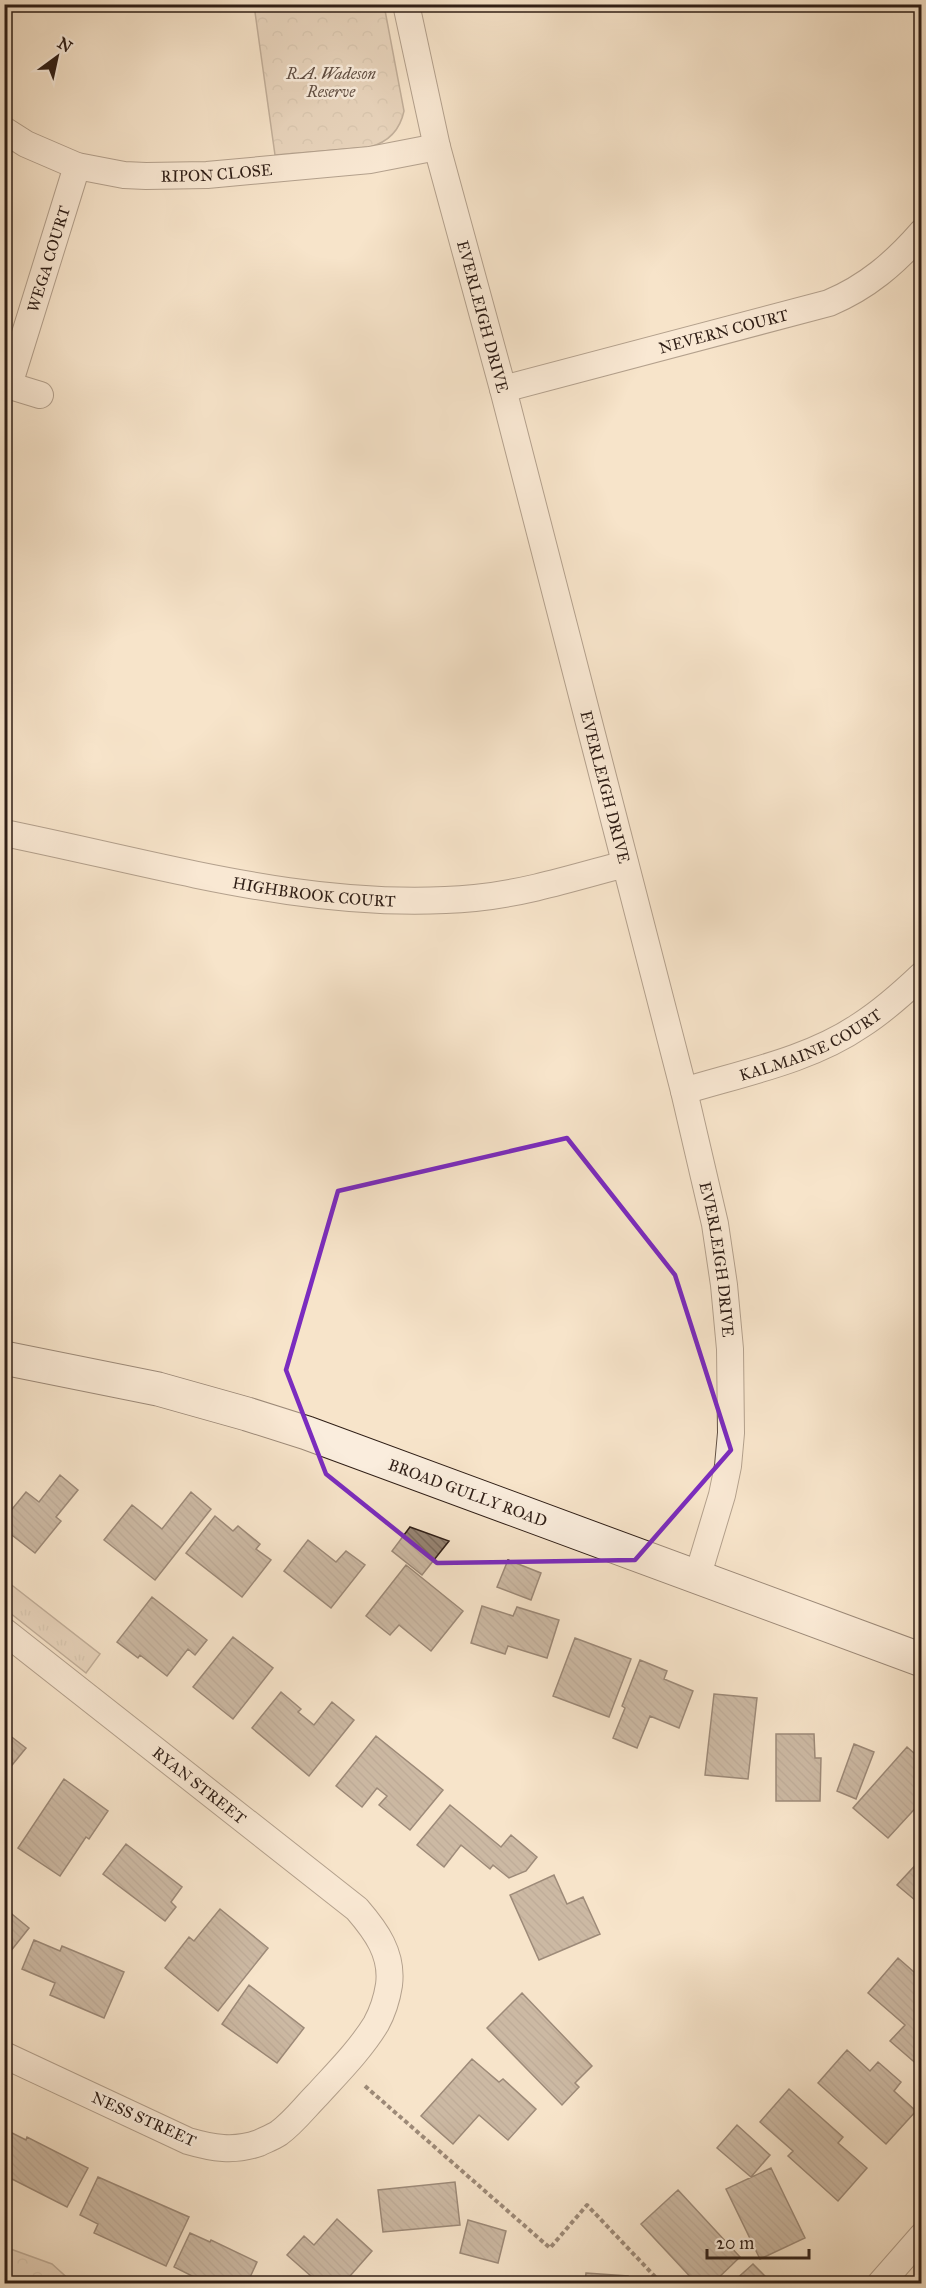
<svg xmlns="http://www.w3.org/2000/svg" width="926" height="2288" viewBox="0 0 926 2288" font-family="'IM FELL Great Primer',serif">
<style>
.grass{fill:url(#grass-tufts);stroke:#827060;stroke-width:1.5}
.park{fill:url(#park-crowns);stroke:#827060;stroke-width:1.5}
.building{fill:url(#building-back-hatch);stroke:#2f1e16;stroke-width:1.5}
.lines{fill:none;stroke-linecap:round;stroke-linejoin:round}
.street-casing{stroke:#615043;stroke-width:28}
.secondary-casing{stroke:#2f1e16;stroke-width:35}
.path{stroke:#2f1e16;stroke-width:4;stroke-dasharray:4.5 3;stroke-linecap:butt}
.street{stroke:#faeddd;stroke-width:26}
.secondary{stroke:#faeddd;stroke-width:33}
.marked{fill:none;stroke:#7b2cbf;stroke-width:4.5;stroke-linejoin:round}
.labels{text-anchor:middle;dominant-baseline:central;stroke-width:5;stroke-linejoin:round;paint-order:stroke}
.park-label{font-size:16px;font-style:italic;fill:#614f43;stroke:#faeddd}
.street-label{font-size:16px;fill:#2f1e16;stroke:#faeddd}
</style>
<defs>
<pattern id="grass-tufts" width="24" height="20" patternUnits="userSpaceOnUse" patternTransform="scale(1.5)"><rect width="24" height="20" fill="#d5c2ab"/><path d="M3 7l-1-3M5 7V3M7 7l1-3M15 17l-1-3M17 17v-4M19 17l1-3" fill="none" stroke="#b7a692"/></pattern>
<pattern id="park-crowns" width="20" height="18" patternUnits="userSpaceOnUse" patternTransform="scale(1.5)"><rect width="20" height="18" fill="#d5c2ab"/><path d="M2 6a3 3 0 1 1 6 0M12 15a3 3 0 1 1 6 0" fill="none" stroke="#b7a692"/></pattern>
<pattern id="building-back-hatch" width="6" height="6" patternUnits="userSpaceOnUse" patternTransform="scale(1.5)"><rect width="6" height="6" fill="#978574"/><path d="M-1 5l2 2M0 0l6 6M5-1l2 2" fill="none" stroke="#7c6c5e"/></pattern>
</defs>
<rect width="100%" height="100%" fill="#f7e4ca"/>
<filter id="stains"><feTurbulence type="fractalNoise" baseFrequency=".00333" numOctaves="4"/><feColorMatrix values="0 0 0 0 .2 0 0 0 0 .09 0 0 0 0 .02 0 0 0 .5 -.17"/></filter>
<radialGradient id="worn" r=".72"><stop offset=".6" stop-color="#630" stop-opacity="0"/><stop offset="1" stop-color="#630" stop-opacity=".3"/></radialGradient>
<path class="grass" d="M4,1579L100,1654L86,1673L5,1609Z"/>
<path class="park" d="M254,5H384L404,111C400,130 388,142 370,147L275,155Z
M5,2247L52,2264L73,2283H5Z"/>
<path class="building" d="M60,1475L78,1490L56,1517L61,1521L35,1553L4,1529V1519L26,1492L39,1502Z
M191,1492L211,1509L155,1580L104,1540L132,1505L162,1529Z
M215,1516L233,1531L238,1526L260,1544L256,1549L271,1560L242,1597L186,1553Z
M410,1527L449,1541L422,1575L392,1551Z
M308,1540L336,1562L346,1551L365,1565L331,1608L284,1571Z
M508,1560L541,1573L531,1600L497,1587Z
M406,1565L463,1611L431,1651L399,1625L390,1635L366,1616Z
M152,1597L207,1640L195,1655L188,1649L167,1676L140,1655L138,1658L117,1642Z
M482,1606L513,1616L517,1607L559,1620L547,1658L508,1646L505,1654L471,1643Z
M233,1637L273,1668L233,1719L193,1687Z
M575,1638L631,1659L609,1717L553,1696Z
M640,1660L667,1671L664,1679L693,1691L679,1728L650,1716L637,1748L613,1738L625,1708L622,1706Z
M281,1692L301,1709L298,1712L314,1725L332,1702L354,1720L309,1776L252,1728Z
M714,1694L757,1698L748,1779L705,1775Z
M4,1731L26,1748L4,1775Z
M776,1734H814L815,1758H821L820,1801H776Z
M376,1736L443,1790L410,1830L379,1805L387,1796L377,1788L362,1807L336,1786Z
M854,1744L874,1752L856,1799L837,1791Z
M907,1747L922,1760V1801L888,1838L853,1808Z
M64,1779L108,1811L89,1839L86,1837L60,1876L18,1848Z
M450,1805L501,1847L511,1835L537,1857L526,1871L509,1878L493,1865L490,1869L461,1845L444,1867L417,1845Z
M126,1844L182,1887L171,1902L176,1907L165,1921L103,1874Z
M922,1858V1906L897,1885Z
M554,1875L567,1904L583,1897L600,1934L539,1960L510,1895Z
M220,1909L268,1948L218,2011L165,1968L189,1937L194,1941Z
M7,1910L29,1928L10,1952L4,1948V1913Z
M34,1940L60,1951L62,1946L124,1972L104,2018L50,1995L55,1983L22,1969Z
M898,1958L922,1979L920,2067L890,2041L905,2025L868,1993Z
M249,1985L304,2028L277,2063L222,2024Z
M522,1993L592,2066L575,2083L579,2087L562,2105L487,2028Z
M847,2050L870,2071L878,2062L901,2082L894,2091L916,2111L886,2144L818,2083Z
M472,2059L499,2082L503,2079L536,2109L508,2140L479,2115L453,2144L421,2116Z
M789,2089L843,2137L838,2143L867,2168L838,2201L788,2156L793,2151L760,2122Z
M737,2125L770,2155L751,2177L717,2148Z
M4,2129L26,2140L27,2137L88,2168L67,2207L6,2176Z
M771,2168L805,2238L760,2259L726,2189Z
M98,2177L189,2217L166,2266L94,2233L98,2224L80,2215Z
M455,2182L460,2225L383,2232L378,2190Z
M678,2190L740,2257L712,2284H697L641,2224Z
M337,2219L372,2251L343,2284H320L287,2255L304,2236L314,2245Z
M468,2220L506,2231L498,2263L460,2253Z
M190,2233L210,2242L211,2240L257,2262L247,2284H208L174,2267Z
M753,2264L771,2282L734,2284L733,2282Z
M586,2273L628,2276L627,2284H585Z"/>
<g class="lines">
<g class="street-casing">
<g id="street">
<path id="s1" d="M406,4L437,147L503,389L684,1091L715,1224L724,1285L730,1349L731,1433L728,1466L722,1495L697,1578"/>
<path id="s2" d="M4,130L26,144L77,166L124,175L146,176L207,175L370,160L437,147"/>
<path d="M4,384L40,395"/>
<path id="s3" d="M9,385L77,166"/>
<path id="s4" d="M503,389L829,303C867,287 895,263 922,232"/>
<path id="s5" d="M4,833C159,864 315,913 475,898C526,893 576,877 625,864"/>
<path id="s6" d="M684,1091C743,1073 810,1060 861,1025C883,1011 903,993 922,975"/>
<path id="s7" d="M4,1631L357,1909C376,1931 393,1954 389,1985C387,1998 382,2013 376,2024C360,2050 338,2072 318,2094C305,2107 294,2122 279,2133C273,2137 265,2140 259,2143C234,2152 212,2148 188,2141L4,2055"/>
<path d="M880,2284L922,2236"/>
</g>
</g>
<g class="secondary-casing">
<g id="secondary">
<path id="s8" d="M4,1358L158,1389L247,1414L307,1433L922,1660"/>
</g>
</g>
<path class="path" d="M365,2086L550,2248L587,2205L662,2284"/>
<use href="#street" class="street"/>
<use href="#secondary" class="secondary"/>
</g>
<path d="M0 0H926V2288H0ZM567,1138L675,1275L731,1450L635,1560L437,1563L326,1474L286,1370L338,1191Z" fill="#f7e4ca" fill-opacity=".55" fill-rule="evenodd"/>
<path class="marked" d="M567,1138L675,1275L731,1450L635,1560L437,1563L326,1474L286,1370L338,1191Z"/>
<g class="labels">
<g class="park-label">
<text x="331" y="73">R.A. Wadeson<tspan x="331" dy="18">Reserve</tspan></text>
</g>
<g class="street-label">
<text stroke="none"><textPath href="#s2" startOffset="222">RIPON CLOSE</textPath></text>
<text stroke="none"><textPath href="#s3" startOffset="132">WEGA COURT</textPath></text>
<text stroke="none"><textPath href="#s1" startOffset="322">EVERLEIGH DRIVE</textPath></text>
<text stroke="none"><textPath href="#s4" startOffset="228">NEVERN COURT</textPath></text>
<text stroke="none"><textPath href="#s1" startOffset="808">EVERLEIGH DRIVE</textPath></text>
<text stroke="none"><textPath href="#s5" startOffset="316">HIGHBROOK COURT</textPath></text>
<text stroke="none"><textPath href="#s6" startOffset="135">KALMAINE COURT</textPath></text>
<text stroke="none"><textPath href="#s1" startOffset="1294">EVERLEIGH DRIVE</textPath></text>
<text stroke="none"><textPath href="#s8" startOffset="484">BROAD GULLY ROAD</textPath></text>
<text stroke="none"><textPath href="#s7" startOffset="249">RYAN STREET</textPath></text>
<text transform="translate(144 2119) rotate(24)">NESS STREET</text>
</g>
</g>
<rect width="926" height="2288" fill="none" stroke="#f7e4ca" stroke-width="24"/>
<rect x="6" y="6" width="914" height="2276" fill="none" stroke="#2f1e16" stroke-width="3"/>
<rect x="12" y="12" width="902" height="2264" fill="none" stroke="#2f1e16" stroke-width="1.5"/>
<g transform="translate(57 57) rotate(33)" stroke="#faeddd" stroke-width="4.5" paint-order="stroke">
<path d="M0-4.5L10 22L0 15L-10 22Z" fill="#2f1e16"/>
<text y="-9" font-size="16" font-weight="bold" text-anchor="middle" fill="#2f1e16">N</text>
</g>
<path d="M707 2249v9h102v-9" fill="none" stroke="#2f1e16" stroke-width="3"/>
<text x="716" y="2249" font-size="18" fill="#2f1e16" stroke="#faeddd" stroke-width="4.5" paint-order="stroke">20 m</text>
<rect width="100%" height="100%" filter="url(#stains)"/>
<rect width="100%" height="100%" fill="url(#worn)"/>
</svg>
